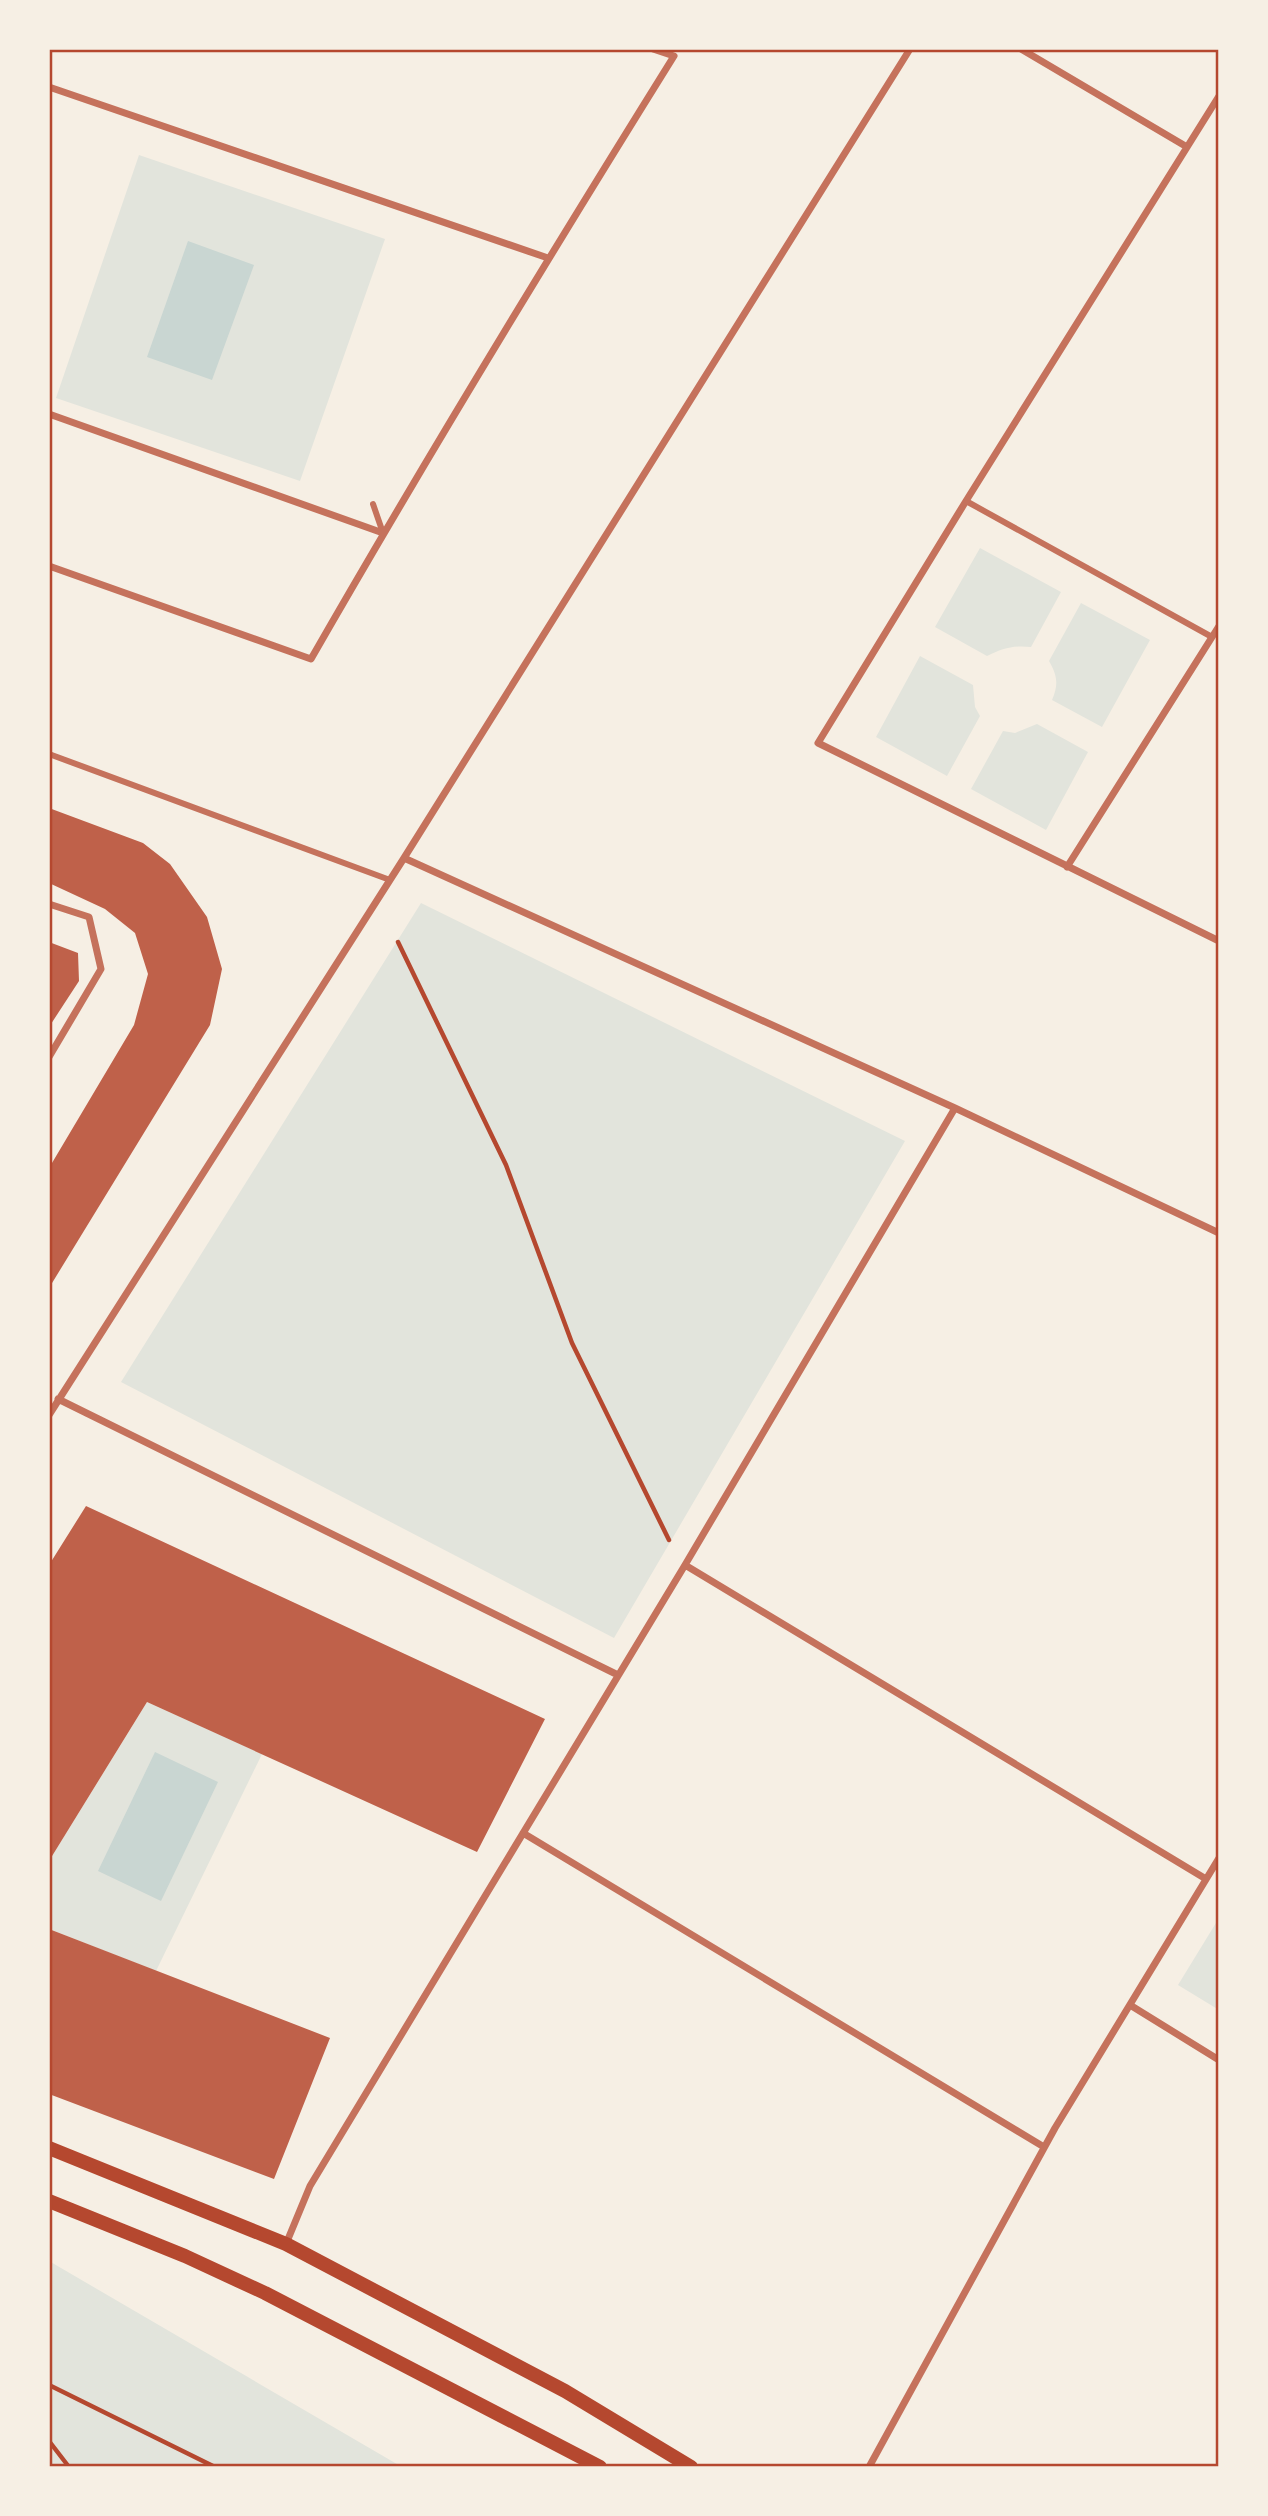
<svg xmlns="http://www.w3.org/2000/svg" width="1268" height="2516" viewBox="0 0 1268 2516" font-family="'Roboto Condensed',sans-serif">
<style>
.green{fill:#e2e4dc}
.water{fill:#c9d6d2}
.building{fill:#bf614a}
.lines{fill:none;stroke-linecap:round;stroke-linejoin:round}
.path{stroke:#b5482f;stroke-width:4.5}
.pedestrian{stroke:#c5725c;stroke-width:6}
.minor{stroke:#c5725c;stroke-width:7}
.secondary{stroke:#b5482f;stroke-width:14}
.neatline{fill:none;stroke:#b5482f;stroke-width:2.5}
</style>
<rect width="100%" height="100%" fill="#f6efe4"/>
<path class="green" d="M139,155L385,239L300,481L56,398Z
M980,548L1061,592L1031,647C1014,645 1003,648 987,656L935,627Z
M1081,603L1150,640L1102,727L1052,700C1059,684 1057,675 1049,661Z
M920,656L973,685L975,707L980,716L947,776L876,737Z
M1037,724L1088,752L1046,830L971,789L1003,731L1015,733Z
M421,903L905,1141L614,1638L121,1382Z
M147,1702L262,1754L156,1971L49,1929V1861Z
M1219,1918V2010L1178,1985Z
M49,2261L402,2467H49Z"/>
<path class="water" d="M188,241L254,265L212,380L147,357Z
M155,1752L218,1782L161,1901L98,1871Z"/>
<path class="building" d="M49,808L143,843L170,864L207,917L222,969L210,1025L49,1288V1168L134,1025L148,974L135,933L105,909L49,883Z
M49,942L78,953L79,981L49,1027Z
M86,1506L545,1719L477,1852L147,1702L49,1861V1565Z
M49,1929L330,2038L274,2179L49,2094Z"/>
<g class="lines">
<path class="path" d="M398,942L506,1165L572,1343L669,1540
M49,2385L215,2467
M49,2441L69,2467"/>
<path class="pedestrian" d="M966,501L1212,637
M373,504L383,533
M49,754L390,880"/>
<path class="minor" d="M1021,49L1187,147
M49,87L548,258
M1219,96L966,501L818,743L1219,941
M49,414L383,533
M49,566L311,659C428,455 550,255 674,56L653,49
M404,858L955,1108L1219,1233
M1067,867L1219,626
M49,904L89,917L101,969L49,1057
M58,1399L618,1675
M49,1415L404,858L910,49
M685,1565L1206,1879
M523,1833L1044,2147
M1130,2005L1219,2060
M286,2244L310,2186L685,1565L955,1108
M869,2467L1055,2128L1219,1858"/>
<path class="secondary" d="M49,2148L286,2244L565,2391L691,2467
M49,2201L185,2256L265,2293L600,2467"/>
</g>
<rect width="1268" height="2516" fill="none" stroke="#f6efe4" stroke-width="102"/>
<rect x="51" y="51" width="1166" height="2414" class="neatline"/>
</svg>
